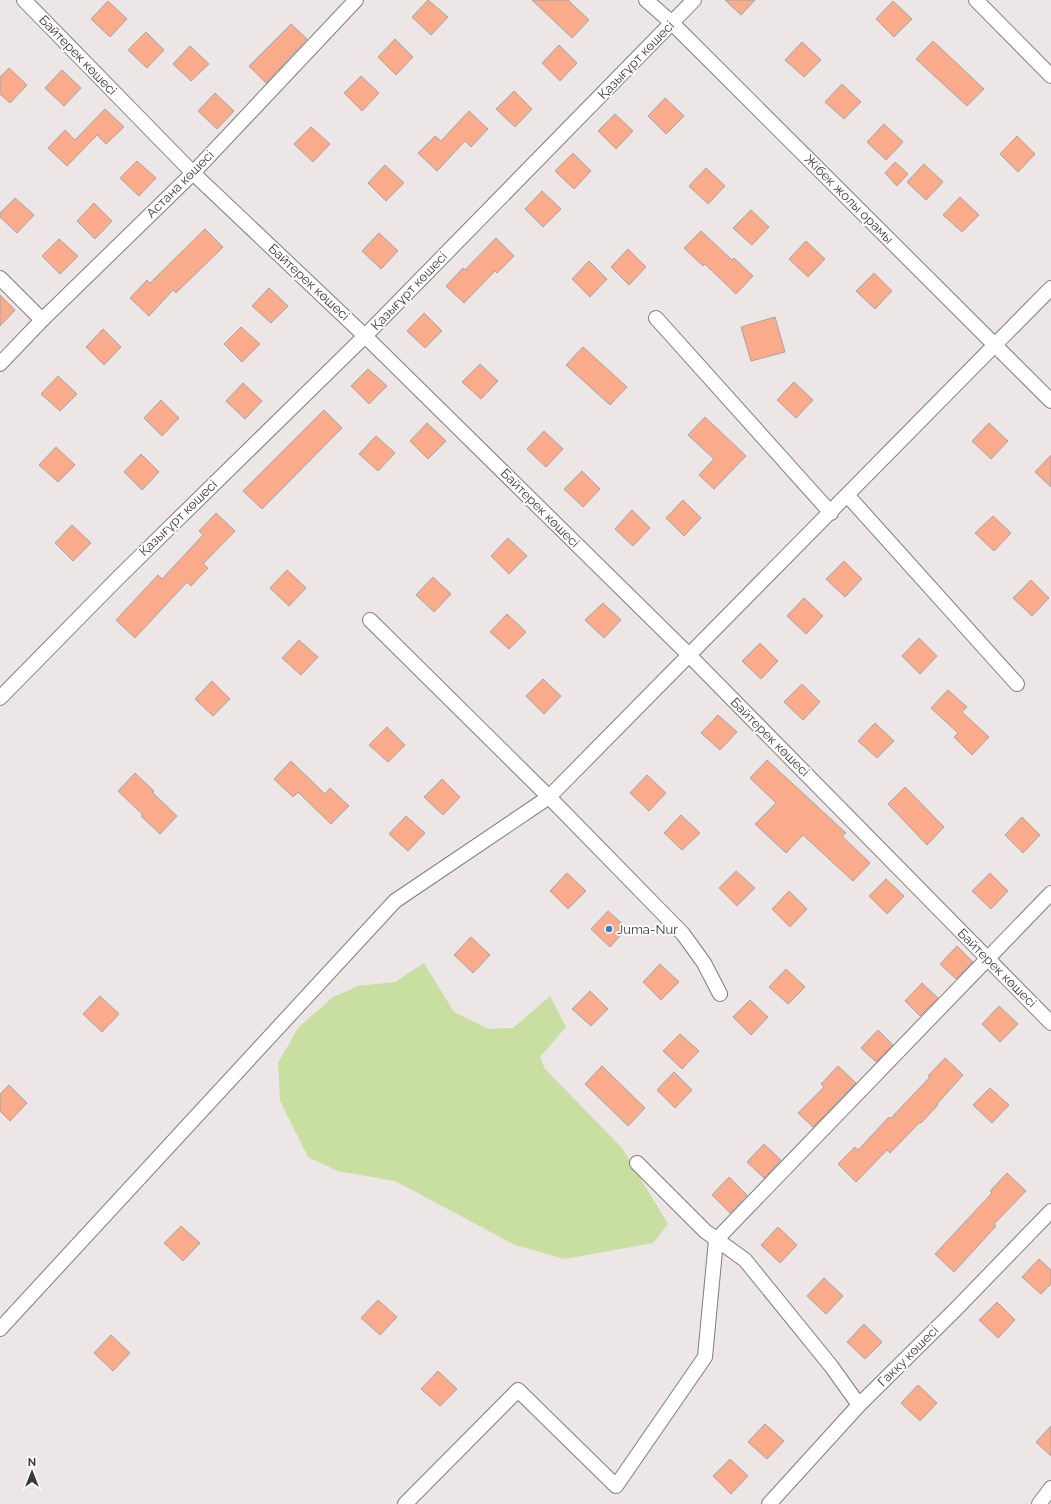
<svg xmlns="http://www.w3.org/2000/svg" width="1051" height="1504" viewBox="0 0 1051 1504" font-family="Raleway,sans-serif">
<style>
.green{fill:#c9dea1}
.building{fill:#f9ab8c;stroke:#a8a4a2}
.lines{fill:none;stroke-linecap:round;stroke-linejoin:round}
.minor-casing{stroke:#817d7b;stroke-width:16}
.minor{stroke:#fff;stroke-width:14}
.poi-dot{fill:#2d7ecd;stroke:#fff;stroke-width:1.5}
.labels{text-anchor:middle;dominant-baseline:central;stroke-width:3.5;stroke-linejoin:round;paint-order:stroke}
.street-label{font-size:13px;fill:#3b3938;stroke:#fff}
.poi-label{font-size:13px;fill:#3b3938;stroke:#fff;text-anchor:start}
</style>
<rect width="100%" height="100%" fill="#ece7e6"/>
<path class="green" d="M424,963L454,1012L488,1029L513,1028L550,996L566,1027L540,1057L545,1069L622,1148L668,1224L653,1243L565,1259L515,1245L395,1181L338,1171L308,1157L280,1101L278,1063L298,1028L333,997L358,986L395,982Z"/>
<path class="building" d="M428,0L448,17L431,35L412,17Z
M532,0H568L589,20L572,38Z
M725,0H755L741,15Z
M108,1L127,19L110,37L91,19Z
M893,1L912,19L894,37L876,19Z
M291,24L307,39L266,83L249,66Z
M146,32L164,50L147,68L128,50Z
M395,39L413,57L396,75L378,57Z
M933,41L984,89L967,106L916,59Z
M802,42L821,60L804,77L785,60Z
M559,45L577,63L560,81L542,63Z
M190,46L209,64L191,81L173,64Z
M9,68L27,85L10,103L0,94V77Z
M62,70L81,88L64,106L45,88Z
M361,76L379,93L362,111L344,93Z
M842,84L861,102L844,119L825,102Z
M514,91L532,109L515,127L496,109Z
M215,93L234,111L217,129L198,111Z
M665,98L684,116L666,134L648,116Z
M105,109L124,127L106,144L97,135L67,166L48,148L65,130L75,140Z
M469,111L488,129L471,147L465,141L437,171L418,153L435,136L441,141Z
M615,114L633,131L616,149L598,131Z
M884,124L903,142L886,160L867,142Z
M311,127L330,144L313,162L294,144Z
M1017,136L1035,154L1018,172L1000,154Z
M573,153L591,171L574,189L555,171Z
M137,161L156,178L139,196L120,178Z
M895,162L908,174L897,186L885,173Z
M924,164L943,182L926,200L907,182Z
M385,165L404,183L386,201L368,183Z
M706,168L725,186L708,204L689,186Z
M542,191L561,209L543,227L525,209Z
M960,197L979,215L962,232L943,215Z
M15,198L34,215L17,233L0,217V213Z
M94,203L112,221L95,239L77,221Z
M751,210L769,227L752,245L733,228Z
M205,229L223,247L176,293L173,290L149,316L130,298L147,280L150,283Z
M701,231L732,260L734,258L753,276L736,294L705,264L703,266L684,248Z
M379,233L398,251L381,269L362,251Z
M496,238L514,256L497,273L495,271L464,303L446,286L463,268L465,270Z
M59,239L78,256L60,274L42,256Z
M806,241L825,259L808,277L789,259Z
M628,249L646,267L629,285L611,267Z
M589,261L607,279L590,297L572,279Z
M874,273L892,291L875,309L856,291Z
M269,288L288,306L271,323L252,306Z
M0,295L15,310L0,326Z
M424,313L442,331L425,348L407,331Z
M775,317L785,352L751,361L741,327Z
M241,327L260,344L242,362L224,344Z
M103,329L121,347L104,365L86,347Z
M583,347L627,387L610,405L566,365Z
M480,364L498,381L481,399L462,382Z
M368,369L387,386L369,404L351,386Z
M58,376L77,394L60,411L41,394Z
M794,382L813,400L796,418L777,400Z
M243,383L262,401L245,419L226,401Z
M161,400L179,418L162,436L144,418Z
M324,410L342,428L262,509L243,491Z
M705,417L746,456L714,489L699,475L714,459L688,435Z
M427,423L446,441L428,459L410,441Z
M989,423L1008,441L991,459L972,441Z
M544,431L563,449L546,467L527,449Z
M376,436L395,453L378,471L359,454Z
M56,447L75,465L58,482L39,465Z
M141,454L159,472L142,490L124,472Z
M1051,455V487L1035,472Z
M582,471L600,489L583,507L564,489Z
M683,500L701,518L684,536L666,518Z
M632,510L650,528L633,546L615,529Z
M216,513L235,531L203,564L208,568L191,586L187,582L135,638L116,620L158,575L162,579L203,535L199,531Z
M993,516L1011,533L994,551L975,533Z
M72,525L91,543L73,561L55,543Z
M508,538L527,556L509,574L491,556Z
M844,561L862,579L845,597L826,579Z
M287,570L306,588L289,606L270,588Z
M433,577L451,594L434,612L416,595Z
M1031,580L1049,598L1032,616L1013,598Z
M804,598L823,616L806,634L787,616Z
M603,603L621,620L604,638L585,620Z
M507,614L526,632L509,649L490,632Z
M919,638L937,656L920,674L902,656Z
M299,640L318,657L301,675L282,658Z
M760,643L778,661L761,679L742,661Z
M543,679L561,696L544,714L526,696Z
M212,681L230,699L213,716L195,699Z
M802,684L820,702L803,720L784,702Z
M948,690L967,707L962,712L989,737L972,755L954,737L958,733L931,708Z
M718,715L737,732L720,750L701,733Z
M875,723L894,741L877,758L858,741Z
M387,727L405,745L388,762L369,745Z
M767,760L846,833L842,836L870,863L853,881L803,835L786,853L755,824L776,803L750,778Z
M291,761L325,794L330,788L349,806L331,824L298,792L293,797L274,779Z
M135,773L154,791L152,792L177,816L160,834L141,816L143,815L118,791Z
M647,775L666,793L649,811L630,793Z
M442,779L460,797L443,815L424,797Z
M905,787L944,827L927,845L888,804Z
M681,815L700,833L682,850L664,833Z
M406,816L425,833L408,851L389,834Z
M1022,817L1040,835L1023,853L1005,835Z
M736,871L755,888L737,906L719,888Z
M567,873L586,891L568,909L550,891Z
M990,873L1008,891L991,909L972,891Z
M886,879L904,896L887,914L869,896Z
M789,891L807,909L790,927L772,909Z
M608,911L627,928L610,947L591,929Z
M471,937L490,955L473,973L454,955Z
M957,946L973,962L956,979L940,964Z
M660,964L679,982L661,1000L643,982Z
M786,969L805,987L788,1004L769,987Z
M922,983L938,998L920,1016L905,1001Z
M590,991L608,1009L591,1026L572,1009Z
M100,996L119,1014L102,1032L83,1014Z
M750,1000L768,1017L751,1035L733,1017Z
M999,1006L1018,1024L1000,1042L982,1024Z
M878,1030L893,1045L876,1062L861,1048Z
M680,1034L699,1051L682,1069L663,1051Z
M945,1058L963,1075L937,1104L938,1105L921,1123L920,1122L890,1153L887,1150L856,1182L838,1164L855,1147L858,1150L889,1117L890,1119L930,1077L928,1076Z
M602,1066L645,1108L628,1126L585,1084Z
M838,1066L856,1083L813,1127L798,1113L824,1087L821,1084Z
M674,1072L692,1090L675,1108L657,1090Z
M9,1085L27,1103L10,1121L0,1111V1094Z
M990,1088L1009,1105L992,1123L973,1105Z
M764,1144L781,1160L764,1178L747,1162Z
M1007,1173L1026,1191L994,1224L996,1226L954,1272L935,1254L992,1193L990,1191Z
M729,1177L747,1195L730,1213L712,1195Z
M181,1226L200,1243L183,1261L164,1243Z
M778,1227L797,1245L780,1263L761,1245Z
M1039,1259L1051,1270V1284L1041,1294L1022,1277Z
M824,1278L843,1296L826,1314L807,1296Z
M378,1300L397,1317L380,1335L361,1318Z
M997,1302L1015,1320L998,1338L979,1320Z
M864,1324L882,1342L865,1359L847,1342Z
M111,1335L130,1353L113,1371L94,1353Z
M438,1371L457,1389L440,1406L421,1389Z
M918,1385L937,1403L920,1421L901,1403Z
M765,1424L784,1441L767,1459L748,1442Z
M1051,1426V1456L1036,1442Z
M730,1459L748,1476L731,1494L713,1476Z"/>
<g class="lines">
<g class="minor-casing">
<path id="minor" d="M24,0L193,173L365,336L689,655L1051,1023
M646,0L672,23L1051,401
M976,0L1051,76
M0,278L42,320
M656,318L831,513
M0,364L42,320L193,173L356,0
M848,496L1017,684
M370,620L549,797L683,934L704,963L720,994
M0,698L119,577L365,336L694,0
M637,1163L705,1231L745,1260L831,1366L859,1405
M0,1329L395,901L549,797L1051,288
M405,1504L518,1390L616,1486L705,1357L716,1240L1051,893
M769,1504L859,1405L956,1309L1051,1211
M1039,1504L1051,1488"/>
</g>
<use href="#minor" class="minor"/>
</g>
<circle class="poi-dot" cx="609" cy="929" r="4"/>
<g class="labels">
<g class="street-label">
<text transform="translate(78 55) rotate(46)">Байтерек көшесі</text>
<text transform="translate(636 60) rotate(-46)">Қазығұрт көшесі</text>
<text transform="translate(180 184) rotate(-45)">Астана көшесі</text>
<text transform="translate(849 199) rotate(45)">Жібек жолы орамы</text>
<text transform="translate(309 282) rotate(43)">Байтерек көшесі</text>
<text transform="translate(409 291) rotate(-46)">Қазығұрт көшесі</text>
<text transform="translate(540 508) rotate(45)">Байтерек көшесі</text>
<text transform="translate(178 518) rotate(-44)">Қазығұрт көшесі</text>
<text transform="translate(770 737) rotate(45)">Байтерек көшесі</text>
<text transform="translate(997 968) rotate(45)">Байтерек көшесі</text>
<text transform="translate(908 1356) rotate(-45)">Гакку көшесі</text>
</g>
<g class="poi-label">
<text x="617" y="929">Juma-Nur</text>
</g>
</g>
<g transform="translate(32 1472)" stroke="#ffffff" stroke-width="3" paint-order="stroke">
<path d="M0-3L7 15L0 10L-7 15Z" fill="#3b3938"/>
<text y="-6" font-size="11" font-weight="bold" text-anchor="middle" fill="#3b3938">N</text>
</g>
</svg>
